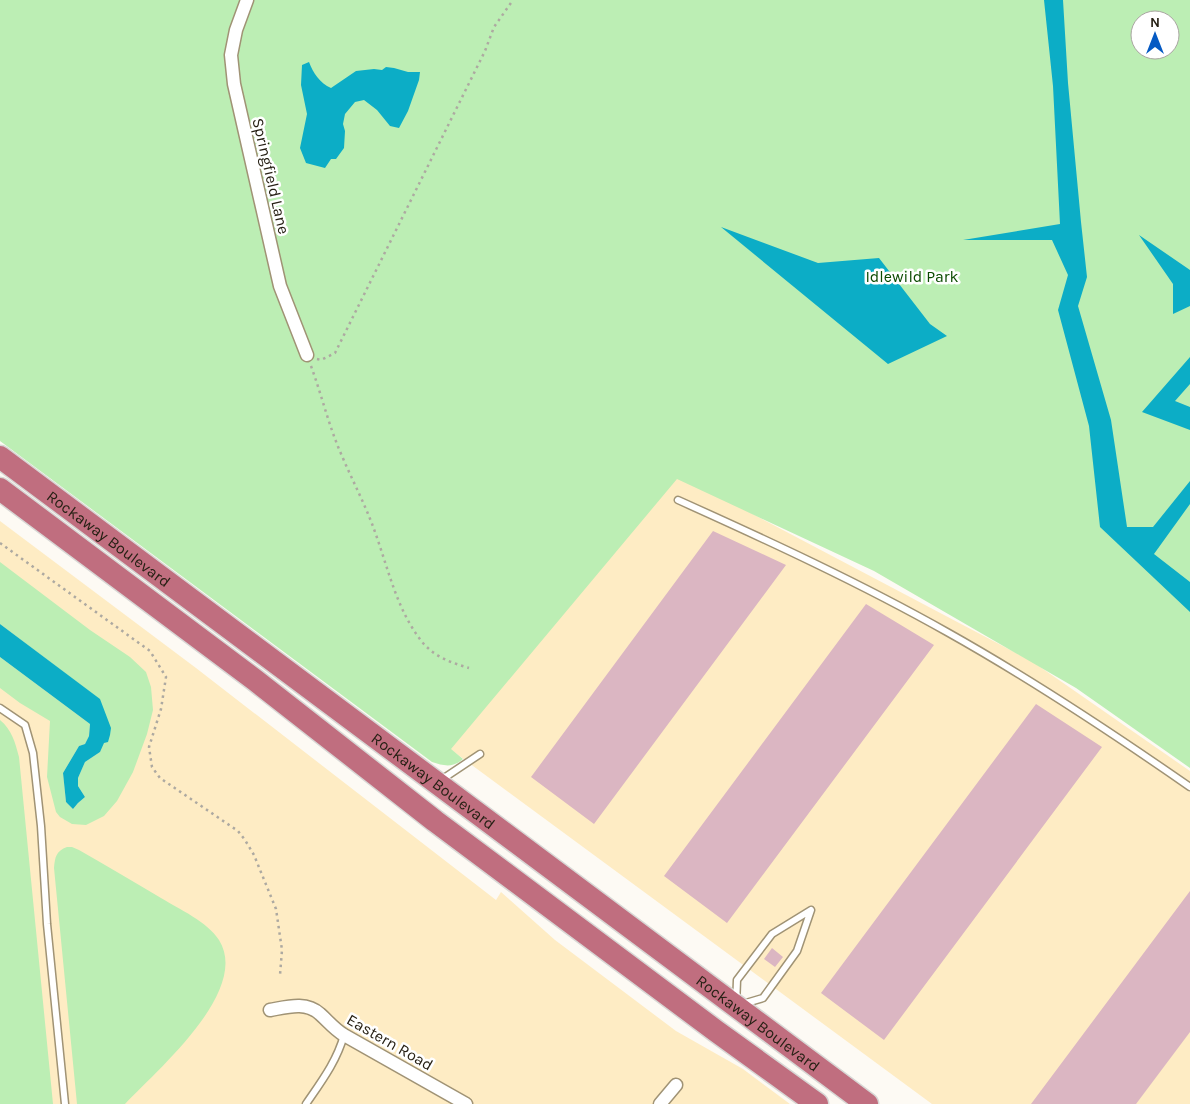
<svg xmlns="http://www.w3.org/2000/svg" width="1190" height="1104" viewBox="0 0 1190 1104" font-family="Karla,sans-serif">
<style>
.built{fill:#feecc4}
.green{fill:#bceeb4;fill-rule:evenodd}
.water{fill:#0cadc6}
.building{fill:#dbb6c2}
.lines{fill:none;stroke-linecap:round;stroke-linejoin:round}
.lane-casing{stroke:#a09375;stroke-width:9}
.street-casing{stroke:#a09375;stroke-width:15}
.highway-casing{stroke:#d8d7d5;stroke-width:25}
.path{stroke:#ada9a1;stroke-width:2.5;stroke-dasharray:2.5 4;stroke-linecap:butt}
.lane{stroke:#fff;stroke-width:6}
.street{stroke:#fff;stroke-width:12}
.highway{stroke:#c06e7f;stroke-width:22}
.labels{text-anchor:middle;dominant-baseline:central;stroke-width:5;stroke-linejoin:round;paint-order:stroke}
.street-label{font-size:16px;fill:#272115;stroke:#fff}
.park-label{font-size:16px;fill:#0b4b00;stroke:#fff}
</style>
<rect width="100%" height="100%" fill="#fdfaf4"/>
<path class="built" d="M671,471L1033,662L1190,771V1104H932L450,749Z
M0,521L196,668L496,900L501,892L555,940L676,1031L743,1069L790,1104H0Z"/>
<path class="green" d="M0,0H1190V768L1076,688L874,571L677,479L451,749L463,759C453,768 444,766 432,762L0,441ZM1140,20H1170V50H1140Z
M0,562L90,630L130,657L146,672L151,687L153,710L147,734L133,772L117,801L104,816L86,825L72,824L60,817L56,812L47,777L50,721L20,703L0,688V657L90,724L89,736L85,744L79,746L63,773L66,802L73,809L78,803L85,797L78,786V778L85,762L100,752L99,699L0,624Z
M0,720C12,730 15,742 19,757L53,1104H0Z
M67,847H72L79,850C107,866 134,882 161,898C179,909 208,922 219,940C251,991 156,1071 125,1104H77L54,868C55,857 56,851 67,847Z"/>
<path class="water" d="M1044,0H1063L1068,83L1081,222L1087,277L1078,306L1111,420L1127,527H1153L1190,481V504L1154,554L1190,582V612L1100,527L1089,426L1058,310L1068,275L1052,240H963L1060,224L1053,86Z
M309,62C313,73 320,83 331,88L356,71L374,69L382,70L386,67L394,68L408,72H420L419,80L408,111L399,128L390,126L377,110L364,100L355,102L345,114L343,124L345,131L344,148L336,159H331L325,168L306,163L300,148L307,114L301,85L302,65Z
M721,227L818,263L879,258L930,324L947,336L888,364Z
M1139,235L1190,270V306L1173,314V284Z
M1190,357V384L1175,401L1190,407V430L1142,412Z
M0,624L100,699L111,728L110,735L108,742L104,743L100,752L85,762L78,778V786L85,797L78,803L73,809L66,802L63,773L79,746L85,744L89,736L90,724L0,657Z"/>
<path class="building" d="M713,531L786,565L594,824L531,777Z
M866,604L934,645L727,923L664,876Z
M1036,704L1102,747L884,1040L821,993Z
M1190,891V1032L1136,1104H1031Z
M772,948L783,957L775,967L764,959Z"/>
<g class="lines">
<g class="lane-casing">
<path id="lane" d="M678,500C769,541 860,583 947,632C1031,679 1111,732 1190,787
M0,708L25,725L33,753L41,826L47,924L65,1104
M441,780L480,754
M811,910L797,951L763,998L736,1006L737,980L772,934Z
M306,1104C321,1082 337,1061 344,1035"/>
</g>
<g class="street-casing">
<path id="street" d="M247,0L236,30L231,55L234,84L280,286L307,355
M270,1010C287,1007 306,1001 320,1014C328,1021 334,1029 344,1035L466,1104
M660,1104L676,1085"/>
</g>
<g class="highway-casing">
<g id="highway">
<path id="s1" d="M0,457L867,1104"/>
<path d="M0,489L255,680L435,821L716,1031L817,1104"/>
</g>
</g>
<path class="path" d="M317,359L321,360L335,353L485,51L494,27L513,0
M311,366C322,396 329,427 342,456C353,482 366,506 375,532C389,571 397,611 423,643C435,657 452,663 469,668
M0,543L150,651L166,677L161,709L149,747L152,767L160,778L238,831L245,840L254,855L276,909L282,950L280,975"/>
<use href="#lane" class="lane"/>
<use href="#street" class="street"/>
<use href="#highway" class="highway"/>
</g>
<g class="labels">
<g class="street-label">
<text transform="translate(271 176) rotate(77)">Springfield Lane</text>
<text stroke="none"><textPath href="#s1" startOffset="136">Rockaway Boulevard</textPath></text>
<text stroke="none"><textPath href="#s1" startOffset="541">Rockaway Boulevard</textPath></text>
<text stroke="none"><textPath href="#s1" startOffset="946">Rockaway Boulevard</textPath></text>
<text transform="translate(390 1042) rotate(30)">Eastern Road</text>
</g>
<g class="park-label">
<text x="912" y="276">Idlewild Park</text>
</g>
</g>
<g transform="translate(1155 35)"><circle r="24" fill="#ffffff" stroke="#a9a6a1"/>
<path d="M0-4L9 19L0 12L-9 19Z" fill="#055ac3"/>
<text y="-8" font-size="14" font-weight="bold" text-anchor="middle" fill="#272115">N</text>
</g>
</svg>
